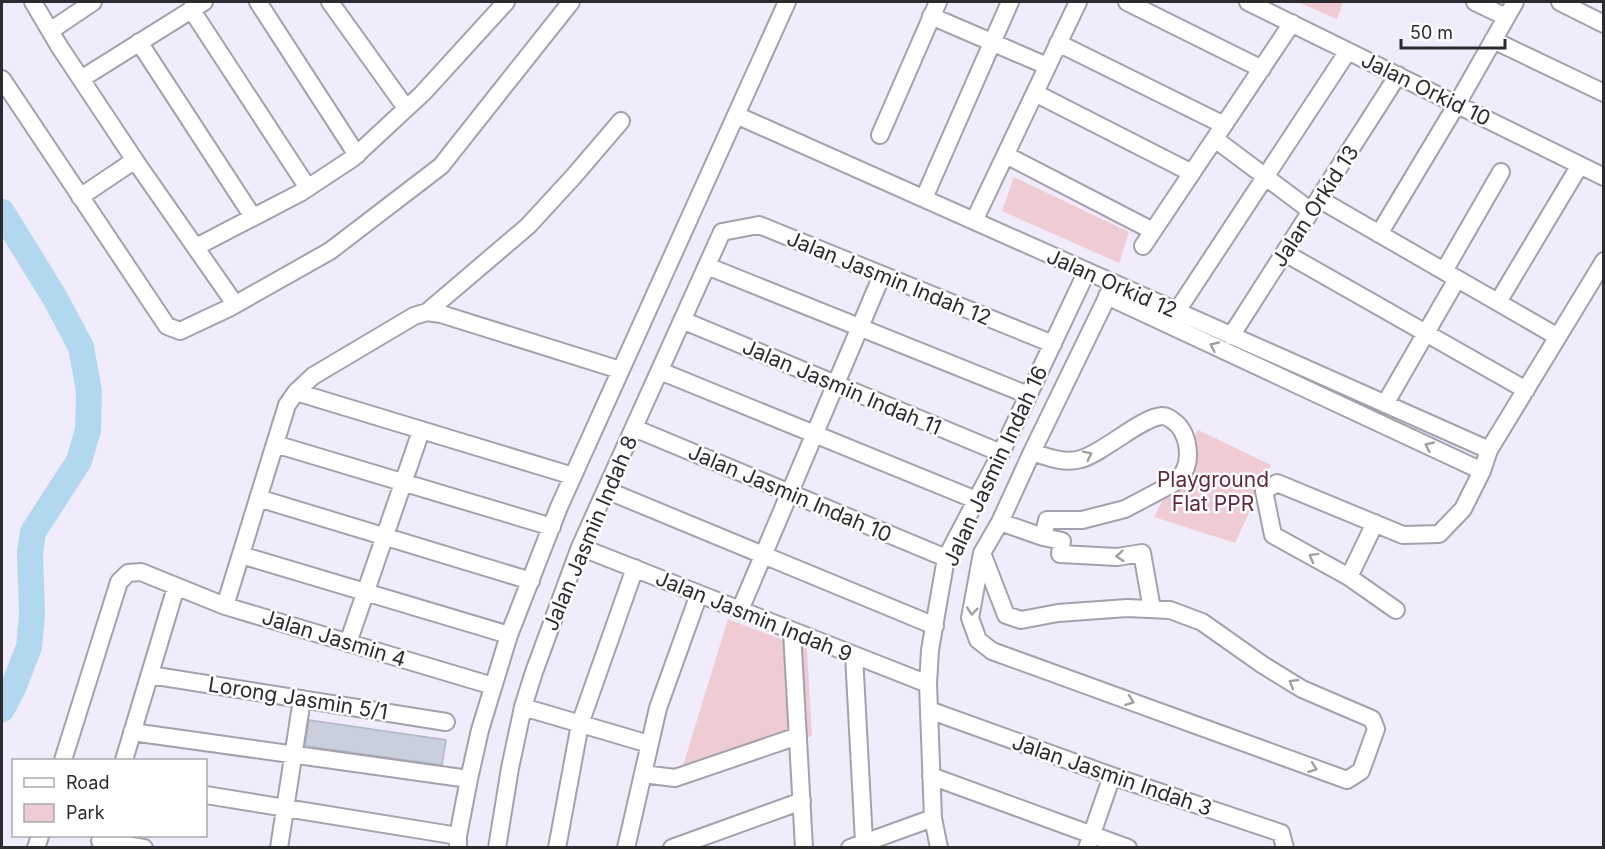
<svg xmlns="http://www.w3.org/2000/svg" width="1605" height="849" viewBox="0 0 1605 849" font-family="Inter,sans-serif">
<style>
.green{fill:#efcbd3}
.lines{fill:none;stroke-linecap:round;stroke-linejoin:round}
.river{stroke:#b2d8ef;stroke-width:26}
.building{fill:#c9cfdc;stroke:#b1b7c4;stroke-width:1.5}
.minor-casing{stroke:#a4a0ae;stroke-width:20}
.minor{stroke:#fff;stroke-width:16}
.oneway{stroke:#a0a0a2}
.labels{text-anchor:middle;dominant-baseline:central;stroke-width:5;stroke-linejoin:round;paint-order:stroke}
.street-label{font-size:21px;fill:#2d2b30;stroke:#fff}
.park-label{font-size:21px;fill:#612a3b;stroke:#fff}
</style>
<rect width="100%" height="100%" fill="#f0ecfb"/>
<path class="green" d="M1298,2H1343L1337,19Z
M1014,177L1129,232L1119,263L1002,211Z
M1198,430L1271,465L1235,543L1154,517Z
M728,619L807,649L812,736L678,782Z"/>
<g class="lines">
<path class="river" d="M2,212L55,298L81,347L89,391L88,430L79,461L33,532L30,552L32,615L29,647L13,688L2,709"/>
</g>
<path class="building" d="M309,720L446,740L442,765L305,746Z"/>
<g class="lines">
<g class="minor-casing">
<path id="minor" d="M33,2L59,46L136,162L235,304
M258,2L357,155
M330,2L406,108
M1127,2L1262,69
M1248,2L1604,177
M1475,2L1506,17
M1560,2L1604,24
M191,9L308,188
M931,16L1047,66
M50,31L93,2
M1493,40L1604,93
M139,42L253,217
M1058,43L1224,125
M2,79L167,326L180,331L229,308L330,251L441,166L571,2
M81,79L204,2
M1035,93L1192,173
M736,115L1489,450
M880,135L938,2
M1215,139L1311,211
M1006,155L1153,231
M80,197L135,160
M924,198L1010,2
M1319,199L1558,337
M974,221L1078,2
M1379,234L1457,104L1515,2
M1143,246L1292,23
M196,247L300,193L353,158L423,93L506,2
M1285,253L1526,390
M707,266L1028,395
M1444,271L1501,172
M1107,296L1482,471
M1498,302L1580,165
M1177,311L1348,51
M427,312L441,314L620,370
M682,320L1001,453
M1231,336L1398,75
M660,371L976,500
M296,392L573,476
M1385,404L1457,279
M634,428L946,558
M275,444L552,527
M1032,452C1047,457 1065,464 1081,459C1103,453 1142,417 1162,416C1169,416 1173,421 1178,425C1185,433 1188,444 1188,455C1188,466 1183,476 1174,483L1125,509L1082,520H1047L1043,537
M606,490L935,626
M258,498L531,581
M1000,522L1043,537L1062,541L1060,554L1117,557L1142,553L1152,609
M1375,523L1349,577L1273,535L1264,491L1277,483L1403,535L1439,534L1463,509L1482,471L1489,450L1604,261
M580,547L928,684
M982,553L1006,615L1021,620L1058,613L1127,608L1170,610L1202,622L1263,665L1302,689L1372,719L1376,729L1361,771L1347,780L992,651L978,640L970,618L982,553L1000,522L1032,452L1114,283
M241,555L509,635
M1349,577L1396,610
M225,606L287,405L296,392L313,376L414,316L427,312L528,226L574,176L621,121
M740,610L882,275
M792,631L804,848
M348,643L421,431
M854,655L864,842
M150,675L446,722
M523,707L649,744
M929,710L1112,776L1281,833L1285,848
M132,732L469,779
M63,760L119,582L128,573L141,572L225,606L493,686
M124,760L176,587
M643,774L675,778L798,736
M931,776L1128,848
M206,795L458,836
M100,841L144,848
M36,848L40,836
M279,848L302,699
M458,848V836L469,779L480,730L509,635L559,507L787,2
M497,848L510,768L523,707L534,672L580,547L722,232L759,225L1053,344
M557,848L580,724L635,568
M626,848L658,708L699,594
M672,848L802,801
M850,848L933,818
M939,848L933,818L928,684L930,650L946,558L1001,453L1087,271
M1087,848L1112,776"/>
</g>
<use href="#minor" class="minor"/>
</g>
<defs><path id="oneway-chevron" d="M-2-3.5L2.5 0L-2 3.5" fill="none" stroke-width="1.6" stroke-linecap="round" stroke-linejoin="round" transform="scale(1.5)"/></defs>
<g class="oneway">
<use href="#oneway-chevron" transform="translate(1214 346) rotate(-155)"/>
<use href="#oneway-chevron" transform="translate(1429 446) rotate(-155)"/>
<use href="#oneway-chevron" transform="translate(1088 455) rotate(-26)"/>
<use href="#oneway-chevron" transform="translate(1120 556) rotate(175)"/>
<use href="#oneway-chevron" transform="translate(1313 557) rotate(-151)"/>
<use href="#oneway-chevron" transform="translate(972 611) rotate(96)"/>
<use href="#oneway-chevron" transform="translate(1293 683) rotate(-149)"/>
<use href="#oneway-chevron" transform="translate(1130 701) rotate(20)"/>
<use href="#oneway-chevron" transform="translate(1313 768) rotate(20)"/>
</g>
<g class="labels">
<g class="street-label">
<text transform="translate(1426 89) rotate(26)">Jalan Orkid 10</text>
<text transform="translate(1315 206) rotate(-57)">Jalan Orkid 13</text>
<text transform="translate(889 278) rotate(22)">Jalan Jasmin Indah 12</text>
<text transform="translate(1112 283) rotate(24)">Jalan Orkid 12</text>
<text transform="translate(842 387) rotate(23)">Jalan Jasmin Indah 11</text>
<text transform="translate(995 466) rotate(-65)">Jalan Jasmin Indah 16</text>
<text transform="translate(790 493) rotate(23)">Jalan Jasmin Indah 10</text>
<text transform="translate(590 533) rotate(-67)">Jalan Jasmin Indah 8</text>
<text transform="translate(754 616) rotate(22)">Jalan Jasmin Indah 9</text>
<text transform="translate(334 638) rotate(17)">Jalan Jasmin 4</text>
<text transform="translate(298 698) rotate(9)">Lorong Jasmin 5/1</text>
<text transform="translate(1112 775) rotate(19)">Jalan Jasmin Indah 3</text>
</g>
<g class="park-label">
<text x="1213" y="479">Playground<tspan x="1213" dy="24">Flat PPR</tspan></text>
</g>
</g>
<rect width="1605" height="849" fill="none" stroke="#2d2b30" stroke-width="6"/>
<rect x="12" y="759" width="195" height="78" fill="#ffffff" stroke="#abaaac" stroke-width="1.5"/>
<rect x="24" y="778" width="30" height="9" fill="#ffffff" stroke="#abaaac" stroke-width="1.5"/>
<text x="66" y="789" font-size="18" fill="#2d2b30">Road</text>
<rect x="24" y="804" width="30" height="18" fill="#efcbd3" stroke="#abaaac" stroke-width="1.5"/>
<text x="66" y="819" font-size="18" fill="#2d2b30">Park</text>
<path d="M1401 39v9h104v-9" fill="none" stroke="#2d2b30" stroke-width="3"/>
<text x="1410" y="39" font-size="18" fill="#2d2b30" stroke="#ffffff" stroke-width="4.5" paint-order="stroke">50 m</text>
</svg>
